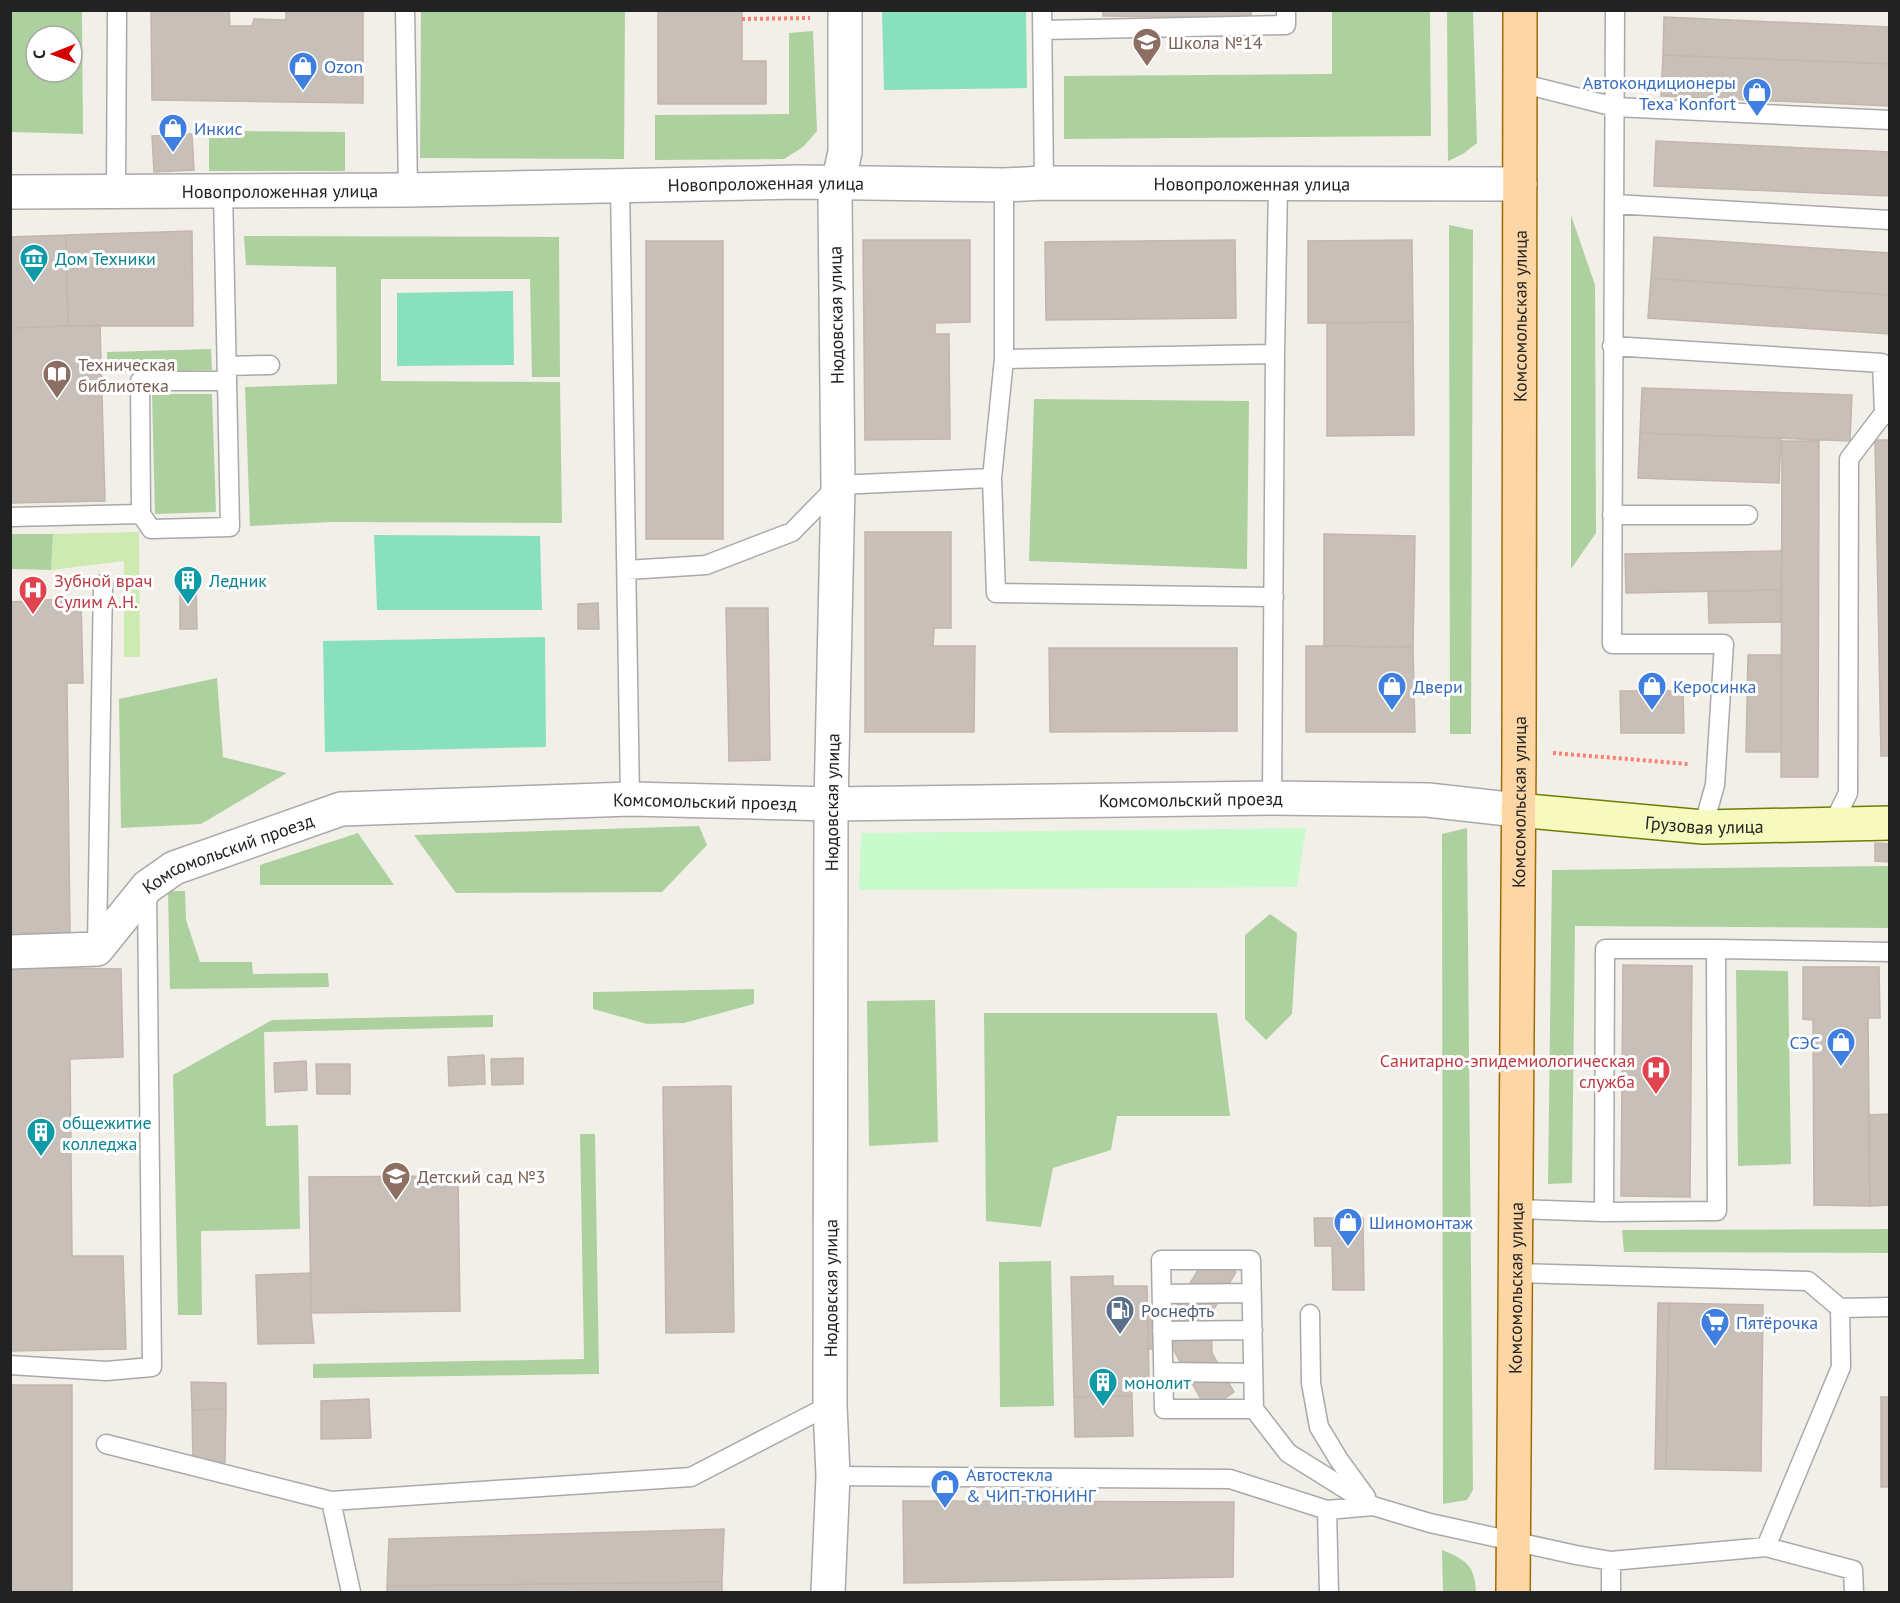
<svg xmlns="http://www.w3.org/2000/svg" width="1900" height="1603" viewBox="0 0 1900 1603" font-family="'PT Sans',sans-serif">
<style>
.grass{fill:#cdebb0}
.forest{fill:#add19e;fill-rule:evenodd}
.park{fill:#c8facc}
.pitch{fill:#88e0be}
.building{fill:#c7bfb8;stroke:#c4b6ab;stroke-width:1.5}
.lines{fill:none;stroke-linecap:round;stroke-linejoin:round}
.service-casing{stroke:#a9a9a9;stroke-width:21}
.minor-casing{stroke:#a9a9a9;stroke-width:36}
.tertiary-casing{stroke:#a9a9a9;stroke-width:36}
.secondary-casing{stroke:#707d05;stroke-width:36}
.primary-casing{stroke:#a06b00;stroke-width:36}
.path{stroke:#fa8072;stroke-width:4;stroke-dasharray:3 3;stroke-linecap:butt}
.service{stroke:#fff;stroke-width:18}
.minor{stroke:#fff;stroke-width:33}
.tertiary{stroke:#fff;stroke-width:33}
.secondary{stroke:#f7fabf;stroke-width:33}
.primary{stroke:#fcd6a4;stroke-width:33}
.labels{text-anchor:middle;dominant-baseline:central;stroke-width:6;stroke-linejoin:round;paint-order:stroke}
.education-label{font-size:18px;fill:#785e54;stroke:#fff;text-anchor:start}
.shop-label{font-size:18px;fill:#366cbe;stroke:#fff;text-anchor:start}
.street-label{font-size:18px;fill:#222;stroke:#fff}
.culture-label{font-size:18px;fill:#0d838f;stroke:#fff;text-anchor:start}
.health-label{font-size:18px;fill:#be3a42;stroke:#fff;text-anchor:start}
.service-label{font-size:18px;fill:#4e5e75;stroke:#fff;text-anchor:start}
</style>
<rect width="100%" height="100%" fill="#f2efe9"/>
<path class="grass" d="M139,532L140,657H124V561L51,570L53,534Z"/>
<path class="forest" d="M11,10L82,11L83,134L11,132ZM36,36H72V72H36Z
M421,11H625L624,159L420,158Z
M1332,11H1430L1431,136L1064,139V76L1332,74Z
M1447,11H1473L1477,143L1463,154L1448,161Z
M813,31L817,131L803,147L784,159L655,160V115L789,114V33Z
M209,131L345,132V171H209Z
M1571,215L1595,285L1596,533L1571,569Z
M1449,225L1473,230L1471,734H1450Z
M244,236L559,237L560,377H532L530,279H381V381L560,382L562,523L332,522L250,526L245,387L337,384L336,267L246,265Z
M211,349L212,370L107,373V352Z
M152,394H212L216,512L155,514Z
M1034,399L1249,401L1247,569L1029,561Z
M11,534H53L51,570L11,569Z
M217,678L223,757L287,773L201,824L121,828L119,699Z
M699,826L707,845L662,892L456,893L414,835Z
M1467,828L1473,1490L1467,1500L1443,1504L1442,834Z
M358,833L394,885H260V865Z
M1889,866V928L1575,926L1572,1183L1548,1184L1552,870Z
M168,891H185L186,920L200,962H252L253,974L328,973L329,987L170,989Z
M1270,914L1297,933L1292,1014L1266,1040L1245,1019V935Z
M1736,970L1788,971L1791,1164L1738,1166Z
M754,989V1004L684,1023L647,1024L593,1009V992Z
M935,1000L938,1142L869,1146L867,1001Z
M984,1013H1217L1230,1116H1117L1111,1150L1053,1168L1041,1227L986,1221Z
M493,1015V1027L264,1032L266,1126L298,1125L300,1229L201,1231L202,1315H178L173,1075L272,1020Z
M580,1134H595L599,1374L313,1378V1364L584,1359Z
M1889,1229V1253L1624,1252L1622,1230Z
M1051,1261L1054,1406L1000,1407L999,1262Z
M1442,1550C1466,1560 1475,1565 1476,1592H1443Z"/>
<path class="park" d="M1306,828L1297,887L859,890L861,833Z"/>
<path class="pitch" d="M882,11H1026L1027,88L884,90Z
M513,291L514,365L397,366V293Z
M374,535L540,536L542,610H377Z
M545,637L546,747L325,752L323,641Z"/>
<path class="building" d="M151,10H229L230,26H252L254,19L286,20V10H363V103L152,100Z
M658,10H742V61H766V104H658Z
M1103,10H1251V18L1103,16Z
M1664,17L1890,27V64L1663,55Z
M1663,55L1890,64V106L1661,96Z
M192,134L194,170L154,172L152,136Z
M1656,141L1890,152V196L1654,186Z
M192,231L193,326H68L66,235Z
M66,235L68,326L10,328V237Z
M1654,237L1890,253V295L1651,278Z
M863,240H970V322L935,323V334H949L950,439L865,440Z
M1235,240L1236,318L1046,320L1045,242Z
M1412,240L1413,322L1308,323V241Z
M646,241H723V539H646Z
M1651,278L1890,295V334L1648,318Z
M1413,322L1414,435L1327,436V323Z
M100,325L105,501L10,503V328Z
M1642,388L1852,395L1850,441L1640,433Z
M1640,433L1781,438L1779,483L1638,478Z
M1875,440H1890V756H1881Z
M1782,441H1819L1818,777H1781Z
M865,532H951V628H934L933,646H975L974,732H865Z
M1324,534L1415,536L1413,647L1324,646Z
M1782,551L1781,590L1626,593L1625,554Z
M180,581H196L197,629H180Z
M1781,590V622L1709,623L1708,591Z
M81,598L83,683H67L70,933H10V602Z
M598,603L599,629H578V604Z
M726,608H768L770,760L729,761Z
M1306,646L1413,647L1415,732H1306Z
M1049,648H1237V731L1050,732Z
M1748,655H1782L1781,752H1746Z
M1620,691H1683L1684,733H1621Z
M1875,843L1890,844V862L1875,861Z
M1623,965L1692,966L1690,1197L1621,1196Z
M10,967L121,969L123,1057L70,1059L72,1256H123L126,1349L10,1351Z
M1803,967H1879L1880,1018H1868L1870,1206L1814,1205L1813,1020L1803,1019Z
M484,1055L485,1084L449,1086L448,1057Z
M523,1058V1084L492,1085L491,1059Z
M306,1061L307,1090L275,1092L274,1063Z
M316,1064H350V1094H317Z
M731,1086L734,1332L666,1333L663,1087Z
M1890,1114V1205L1870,1206L1868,1115Z
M458,1176L460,1311L311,1313L309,1177Z
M1314,1218H1363L1364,1290H1333L1332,1246H1315Z
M1208,1254L1236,1272L1211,1314L1212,1353L1234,1392L1207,1410L1173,1349H1149L1147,1312L1173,1311Z
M311,1273V1313L314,1343L258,1344L256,1275Z
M1113,1276V1286H1147L1149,1378H1131L1132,1396L1074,1397L1071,1277Z
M1658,1303H1669L1666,1469H1655Z
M1669,1303L1763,1305L1761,1471L1666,1469Z
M191,1382L226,1383V1409L192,1410Z
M10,1385H72V1592H10Z
M1132,1396L1133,1436L1075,1437L1074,1397Z
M1881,1397H1890V1487H1881Z
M369,1399L371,1438L321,1439V1401Z
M226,1409L225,1462L193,1463L192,1410Z
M903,1501L1234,1502L1233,1577L904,1583Z
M724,1529L722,1582L387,1586L389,1539Z
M722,1582V1592H387V1586Z"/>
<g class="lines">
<g class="service-casing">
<path id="service" d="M405,10L408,190
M1042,10L1044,183
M1615,10L1612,644H1724L1715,785L1703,827
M1042,30L1286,25V10
M1520,83L1615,107L1890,120
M620,185L630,799
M1004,185V359L992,478L996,593L1274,597
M116,190L117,10
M1614,204L1890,220
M1612,346L1882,363L1884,413
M1004,359L1275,354
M227,366L270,365
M141,514L151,529L230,527L227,381
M1612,515H1748
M10,517L141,514L140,381H227L223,191
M627,570L706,565L792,532L838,485L992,478
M1272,798L1275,354L1278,184
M1833,824L1848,793L1849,459L1884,413L1890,415
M97,944L103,584
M1516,1209L1604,1212L1717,1211L1716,949L1890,952
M1604,1212L1605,949H1716
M1515,1273L1808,1281L1840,1308
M1162,1294L1252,1293
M1310,1314L1311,1383L1319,1427L1339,1460L1366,1497
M1162,1331L1253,1330
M10,1365L106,1371L152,1367L147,890
M1163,1372L1253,1373
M1254,1409H1164L1161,1260H1251L1254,1409L1288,1453L1373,1506L1430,1523L1576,1555L1611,1561L1766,1547L1841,1367L1840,1308L1890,1307
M106,1444L331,1501L691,1477L830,1405
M833,1476L1230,1479L1327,1510L1373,1506
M331,1501L351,1592
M1327,1510L1329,1592
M1766,1547L1853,1570L1854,1592
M1611,1561V1592"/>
</g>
<g class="minor-casing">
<g id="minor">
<path id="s1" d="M10,952L97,949L147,887L174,868L341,809L630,799L831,804L1272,798L1428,800L1517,810"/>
<path id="s2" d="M828,1592L833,1476L830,1405L831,804L838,485L835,197L845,152V10"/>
</g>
</g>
<g class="tertiary-casing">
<g id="tertiary">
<path id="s3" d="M10,192L408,190L798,182L1004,185L1044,183L1520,184"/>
</g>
</g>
<g class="secondary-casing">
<g id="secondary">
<path id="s4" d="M1517,810L1703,827L1890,823"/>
</g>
</g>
<g class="primary-casing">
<g id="primary">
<path id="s5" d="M1513,1592L1519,756L1520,10"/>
</g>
</g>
<path class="path" d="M742,19L810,18
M1553,753L1689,764"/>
<use href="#service" class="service"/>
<use href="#minor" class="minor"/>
<use href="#tertiary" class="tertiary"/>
<use href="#secondary" class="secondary"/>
<use href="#primary" class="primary"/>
</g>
<defs>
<g id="school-pin" transform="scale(1.5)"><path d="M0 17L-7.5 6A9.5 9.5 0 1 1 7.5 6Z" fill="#8d6e63" stroke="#fff"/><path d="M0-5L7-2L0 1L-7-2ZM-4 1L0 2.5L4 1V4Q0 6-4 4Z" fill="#fff"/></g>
<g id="shop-pin" transform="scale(1.5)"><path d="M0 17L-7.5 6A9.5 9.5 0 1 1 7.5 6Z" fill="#3f7fe0" stroke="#fff"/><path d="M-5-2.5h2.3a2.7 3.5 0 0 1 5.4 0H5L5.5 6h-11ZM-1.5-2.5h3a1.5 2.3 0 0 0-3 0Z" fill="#fff"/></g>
<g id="museum-pin" transform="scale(1.5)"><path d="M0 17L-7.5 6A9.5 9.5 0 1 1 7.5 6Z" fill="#0f9aa8" stroke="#fff"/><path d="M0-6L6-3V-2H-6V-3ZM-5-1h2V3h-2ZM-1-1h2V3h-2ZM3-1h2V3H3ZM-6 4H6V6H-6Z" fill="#fff"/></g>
<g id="library-pin" transform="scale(1.5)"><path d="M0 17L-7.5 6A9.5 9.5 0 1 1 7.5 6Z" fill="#8d6e63" stroke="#fff"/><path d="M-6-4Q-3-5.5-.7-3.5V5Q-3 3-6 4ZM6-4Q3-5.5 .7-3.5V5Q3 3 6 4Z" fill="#fff"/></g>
<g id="building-pin" transform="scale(1.5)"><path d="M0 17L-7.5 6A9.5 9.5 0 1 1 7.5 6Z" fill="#0f9aa8" stroke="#fff"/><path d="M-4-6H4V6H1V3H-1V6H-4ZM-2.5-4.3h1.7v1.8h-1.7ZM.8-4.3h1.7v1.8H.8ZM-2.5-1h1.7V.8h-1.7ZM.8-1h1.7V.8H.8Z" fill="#fff"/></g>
<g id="hospital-pin" transform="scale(1.5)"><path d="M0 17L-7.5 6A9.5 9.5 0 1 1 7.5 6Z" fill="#e0444e" stroke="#fff"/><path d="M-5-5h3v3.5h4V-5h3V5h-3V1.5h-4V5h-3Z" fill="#fff"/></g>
<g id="fuel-pin" transform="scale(1.5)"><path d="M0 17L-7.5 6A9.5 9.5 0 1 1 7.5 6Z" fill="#5c6f8a" stroke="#fff"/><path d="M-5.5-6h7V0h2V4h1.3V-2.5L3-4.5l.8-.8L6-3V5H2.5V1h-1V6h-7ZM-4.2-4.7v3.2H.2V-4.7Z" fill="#fff"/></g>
<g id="supermarket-pin" transform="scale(1.5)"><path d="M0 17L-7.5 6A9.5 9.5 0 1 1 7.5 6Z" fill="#3f7fe0" stroke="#fff"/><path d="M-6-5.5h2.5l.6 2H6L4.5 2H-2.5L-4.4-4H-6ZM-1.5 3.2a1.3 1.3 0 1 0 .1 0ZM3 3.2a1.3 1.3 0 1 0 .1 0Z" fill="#fff"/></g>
</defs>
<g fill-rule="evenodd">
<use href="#school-pin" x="1147" y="42"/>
<use href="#shop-pin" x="303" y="66"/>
<use href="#shop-pin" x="1757" y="92"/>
<use href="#shop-pin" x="173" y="128"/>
<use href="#museum-pin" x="34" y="258"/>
<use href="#library-pin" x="57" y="374"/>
<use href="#building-pin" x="188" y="580"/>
<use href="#hospital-pin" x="33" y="590"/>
<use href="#shop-pin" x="1392" y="686"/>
<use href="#shop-pin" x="1652" y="686"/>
<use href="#shop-pin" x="1841" y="1042"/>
<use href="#hospital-pin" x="1656" y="1070"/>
<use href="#building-pin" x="41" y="1132"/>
<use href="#school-pin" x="396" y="1176"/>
<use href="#shop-pin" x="1348" y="1222"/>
<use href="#fuel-pin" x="1120" y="1310"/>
<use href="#supermarket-pin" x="1715" y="1322"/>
<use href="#building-pin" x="1103" y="1382"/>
<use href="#shop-pin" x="945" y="1484"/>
</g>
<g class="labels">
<g class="education-label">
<text x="1168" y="42">Школа №14</text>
<text x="78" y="364">Техническая<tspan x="78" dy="21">библиотека</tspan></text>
<text x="417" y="1176">Детский сад №3</text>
</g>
<g class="shop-label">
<text x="324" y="66">Ozon</text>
<text x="1736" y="82" text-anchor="end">Автокондиционеры<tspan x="1736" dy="21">Texa Konfort</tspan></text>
<text x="194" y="128">Инкис</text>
<text x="1413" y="686">Двери</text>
<text x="1673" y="686">Керосинка</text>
<text x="1820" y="1042" text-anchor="end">СЭС</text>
<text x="1369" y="1222">Шиномонтаж</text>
<text x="1736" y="1322">Пятёрочка</text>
<text x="966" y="1474">Автостекла<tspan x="966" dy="21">&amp; ЧИП-ТЮНИНГ</tspan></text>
</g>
<g class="street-label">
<text stroke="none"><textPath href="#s3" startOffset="1242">Новопроложенная улица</textPath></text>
<text stroke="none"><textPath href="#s3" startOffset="756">Новопроложенная улица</textPath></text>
<text stroke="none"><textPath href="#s3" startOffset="270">Новопроложенная улица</textPath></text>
<text transform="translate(836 315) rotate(-91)">Нюдовская улица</text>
<text stroke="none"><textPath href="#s5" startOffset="1276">Комсомольская улица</textPath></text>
<text stroke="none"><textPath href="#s1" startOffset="1227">Комсомольский проезд</textPath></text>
<text stroke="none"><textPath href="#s2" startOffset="790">Нюдовская улица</textPath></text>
<text stroke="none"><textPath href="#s1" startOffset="741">Комсомольский проезд</textPath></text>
<text stroke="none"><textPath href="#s5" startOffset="790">Комсомольская улица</textPath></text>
<text stroke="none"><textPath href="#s4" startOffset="188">Грузовая улица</textPath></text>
<text stroke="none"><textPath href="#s1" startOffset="255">Комсомольский проезд</textPath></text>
<text stroke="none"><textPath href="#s2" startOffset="304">Нюдовская улица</textPath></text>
<text stroke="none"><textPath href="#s5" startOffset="304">Комсомольская улица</textPath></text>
</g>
<g class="culture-label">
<text x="55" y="258">Дом Техники</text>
<text x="209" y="580">Ледник</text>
<text x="62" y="1122">общежитие<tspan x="62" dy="21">колледжа</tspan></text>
<text x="1124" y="1382">монолит</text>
</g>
<g class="health-label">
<text x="54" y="580">Зубной врач<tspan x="54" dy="21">Сулим А.Н.</tspan></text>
<text x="1635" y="1060" text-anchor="end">Санитарно-эпидемиологическая<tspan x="1635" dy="21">служба</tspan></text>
</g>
<g class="service-label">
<text x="1141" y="1310">Роснефть</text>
</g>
</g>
<rect width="1900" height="1603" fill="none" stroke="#222222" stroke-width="24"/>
<g transform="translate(54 54) rotate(269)"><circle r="28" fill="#ffffff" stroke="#a7a7a7" stroke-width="1.5"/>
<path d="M0-4.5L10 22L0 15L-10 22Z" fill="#d40000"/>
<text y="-9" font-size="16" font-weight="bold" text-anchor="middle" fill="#222222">С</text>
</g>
</svg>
